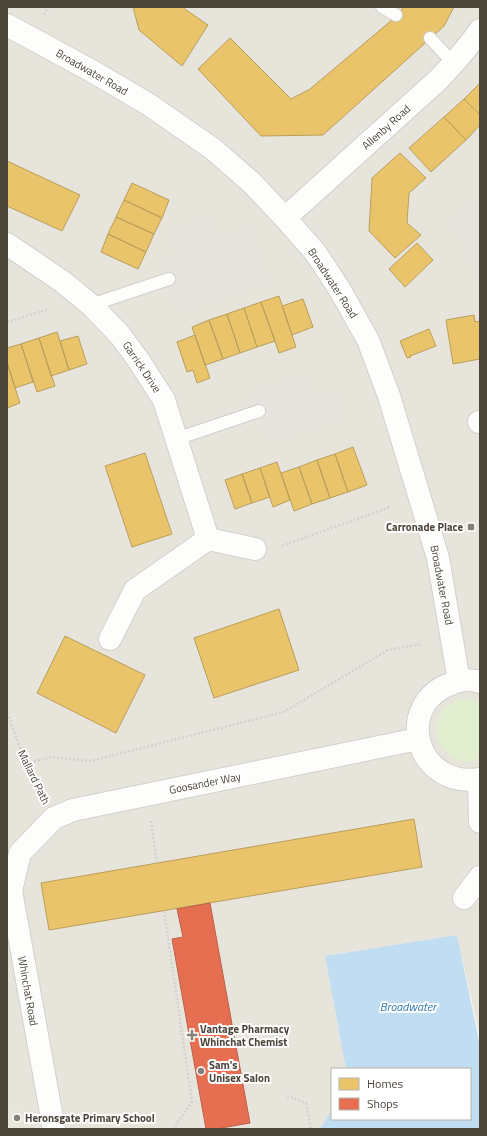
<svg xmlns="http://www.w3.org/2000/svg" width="487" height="1136" viewBox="0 0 487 1136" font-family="'Titillium Web',sans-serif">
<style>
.residential{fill:#e7e4dc}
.education{fill:#eae5da}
.green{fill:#e1eecf}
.parking{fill:#e6e3df}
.water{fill:#c0ddf1}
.homes{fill:#e9c46a;stroke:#ba9e5b}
.shops{fill:#e76f51;stroke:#b8624a}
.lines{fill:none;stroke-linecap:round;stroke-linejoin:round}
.service-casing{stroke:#d2d0cb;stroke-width:14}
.minor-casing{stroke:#d2d0cb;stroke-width:24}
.tertiary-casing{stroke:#d2d0cb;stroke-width:24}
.path{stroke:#d3d2cc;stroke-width:2.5;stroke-dasharray:2 2;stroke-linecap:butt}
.service{stroke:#fdfdfc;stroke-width:12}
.minor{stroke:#fdfdfc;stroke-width:22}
.tertiary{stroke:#fdfdfc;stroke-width:22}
.poi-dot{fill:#868178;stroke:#fff;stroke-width:1.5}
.labels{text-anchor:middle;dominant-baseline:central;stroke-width:4;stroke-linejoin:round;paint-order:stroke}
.street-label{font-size:11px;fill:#4b4439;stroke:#fff}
.poi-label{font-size:11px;font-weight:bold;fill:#4b4439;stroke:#fff;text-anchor:start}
.water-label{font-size:12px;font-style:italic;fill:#2e7ab2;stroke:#fff}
</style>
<rect width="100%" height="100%" fill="#f4f2ee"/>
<path class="residential" d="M7,7H480V1036L457,935L325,956L346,1069H332V1110L320,1129H7Z"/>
<path class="education" d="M7,1092L10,1108L24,1103L28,1129H7Z"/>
<path class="green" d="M462,699H473L480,702V759C442,775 414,715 462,699Z"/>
<path class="parking" d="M480,199V278L474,279L469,240L453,223Z
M207,219L214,242L250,230L267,281L180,310L163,261L180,255L172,231Z
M307,376L314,398L334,392L341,415L268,439L253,394Z"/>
<path class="water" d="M457,935L480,1046V1129H320L332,1110V1119H470V1069H346L325,956Z"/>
<path class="homes" d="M133,7H182L208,25L182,66L139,30Z
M404,7H454L444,26L323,135L261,136L198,69L230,38L291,99L310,89L392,20Z
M480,83V115L464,99Z
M464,99L480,115V125L466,140L444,117Z
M444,117L466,140L431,172L409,148Z
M400,153L426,178L409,193L407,223L421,235L395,258L369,231L372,178Z
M7,161L80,195L62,231L7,206Z
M132,183L169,200L162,218L124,200Z
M124,200L162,218L154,234L116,217Z
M116,217L154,234L146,252L108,234Z
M108,234L146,252L138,269L101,252Z
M417,243L433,260L405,287L389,269Z
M279,296L296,347L279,353L261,302Z
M303,299L313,327L292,335L282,306Z
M261,302L275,341L257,347L244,308Z
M244,308L257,347L240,353L227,314Z
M227,314L240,353L223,359L209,320Z
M474,315L475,322L480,321V359L453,364L446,320Z
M209,320L223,359L205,365L192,327Z
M429,329L436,346L410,356L411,357L407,358L400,341Z
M57,332L69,370L51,376L39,338Z
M195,335L210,378L197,383L193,370L187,372L177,342Z
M78,336L87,364L69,370L60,341Z
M39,338L55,386L37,392L21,344Z
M21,344L33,382L15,388L7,362V348Z
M7,362L20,403L7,408Z
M353,447L367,485L348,492L335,454Z
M145,453L172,534L132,547L105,466Z
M335,454L348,492L330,498L317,460Z
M317,460L330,498L312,504L299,467Z
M277,462L290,500L273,507L260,468Z
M299,467L312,504L294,511L281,473Z
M260,468L270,497L252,503L242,474Z
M242,474L252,503L235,509L225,480Z
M279,609L299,670L214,698L194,638Z
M65,636L145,675L116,733L37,693Z
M414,819L422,867L49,930L41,883Z"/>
<path class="shops" d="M210,903L250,1123L216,1129H206L172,939L183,937L177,909Z"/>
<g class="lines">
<g class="service-casing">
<path id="service" d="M382,7L396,15
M430,38L454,64
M91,305L169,279
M176,439L259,411"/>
</g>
<g class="minor-casing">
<path id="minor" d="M285,218L438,80C453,64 468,48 480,30
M7,244L63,282L91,305L120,335L139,361L164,400L208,539
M479,422H480
M110,639L135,590L208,539L255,549
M479,779L480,822
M464,898L480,877"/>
</g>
<g class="tertiary-casing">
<path id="tertiary" d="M7,25L90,70L148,104L213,149L252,183L285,218L315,252L340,290L368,340L389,396L438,558L459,681
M480,682C472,679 461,680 453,683C393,703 415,789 480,779
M54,1129L11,891L20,853L54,818L73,810L418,739"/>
</g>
<path class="path" d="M44,15L48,7
M7,322L49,309
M282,546L390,507
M7,713L26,763L42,793
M26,763L52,757L90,761L284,712L388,650L422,644
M151,821L157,863
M164,911L192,1102L175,1126V1129
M287,1096L306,1103L311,1129"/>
<use href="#service" class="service"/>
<use href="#minor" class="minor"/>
<use href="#tertiary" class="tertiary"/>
</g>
<g class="poi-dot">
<rect x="467" y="523" width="8" height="8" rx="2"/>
<path d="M190 1029h4v4h4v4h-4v4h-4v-4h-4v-4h4z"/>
<circle cx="201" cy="1071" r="4"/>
<circle cx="17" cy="1118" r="4"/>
</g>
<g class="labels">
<g class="street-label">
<text transform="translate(92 72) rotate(30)">Broadwater Road</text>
<text transform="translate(386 127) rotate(-42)">Allenby Road</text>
<text transform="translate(333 283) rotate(57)">Broadwater Road</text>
<text transform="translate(142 367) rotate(56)">Garrick Drive</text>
<text transform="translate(442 585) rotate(79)">Broadwater Road</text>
<text transform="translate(34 777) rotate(64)">Mallard Path</text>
<text transform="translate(205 783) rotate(-11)">Goosander Way</text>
<text transform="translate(28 991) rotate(80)">Whinchat Road</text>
</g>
<g class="poi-label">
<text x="463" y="527" text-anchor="end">Carronade Place</text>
<text x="200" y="1029">Vantage Pharmacy<tspan x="200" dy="13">Whinchat Chemist</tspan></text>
<text x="209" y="1065">Sam's<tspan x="209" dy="13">Unisex Salon</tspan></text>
<text x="25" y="1118">Heronsgate Primary School</text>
</g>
<g class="water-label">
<text x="408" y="1006">Broadwater</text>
</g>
</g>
<rect width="487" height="1136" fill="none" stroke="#4b4439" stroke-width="16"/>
<rect x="331" y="1068" width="140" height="52" fill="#ffffff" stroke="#b7b4b0"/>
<rect x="339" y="1078" width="20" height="12" fill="#e9c46a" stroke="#b7b4b0"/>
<text x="367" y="1088" font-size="12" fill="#4b4439">Homes</text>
<rect x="339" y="1098" width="20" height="12" fill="#e76f51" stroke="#b7b4b0"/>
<text x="367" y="1108" font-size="12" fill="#4b4439">Shops</text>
</svg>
